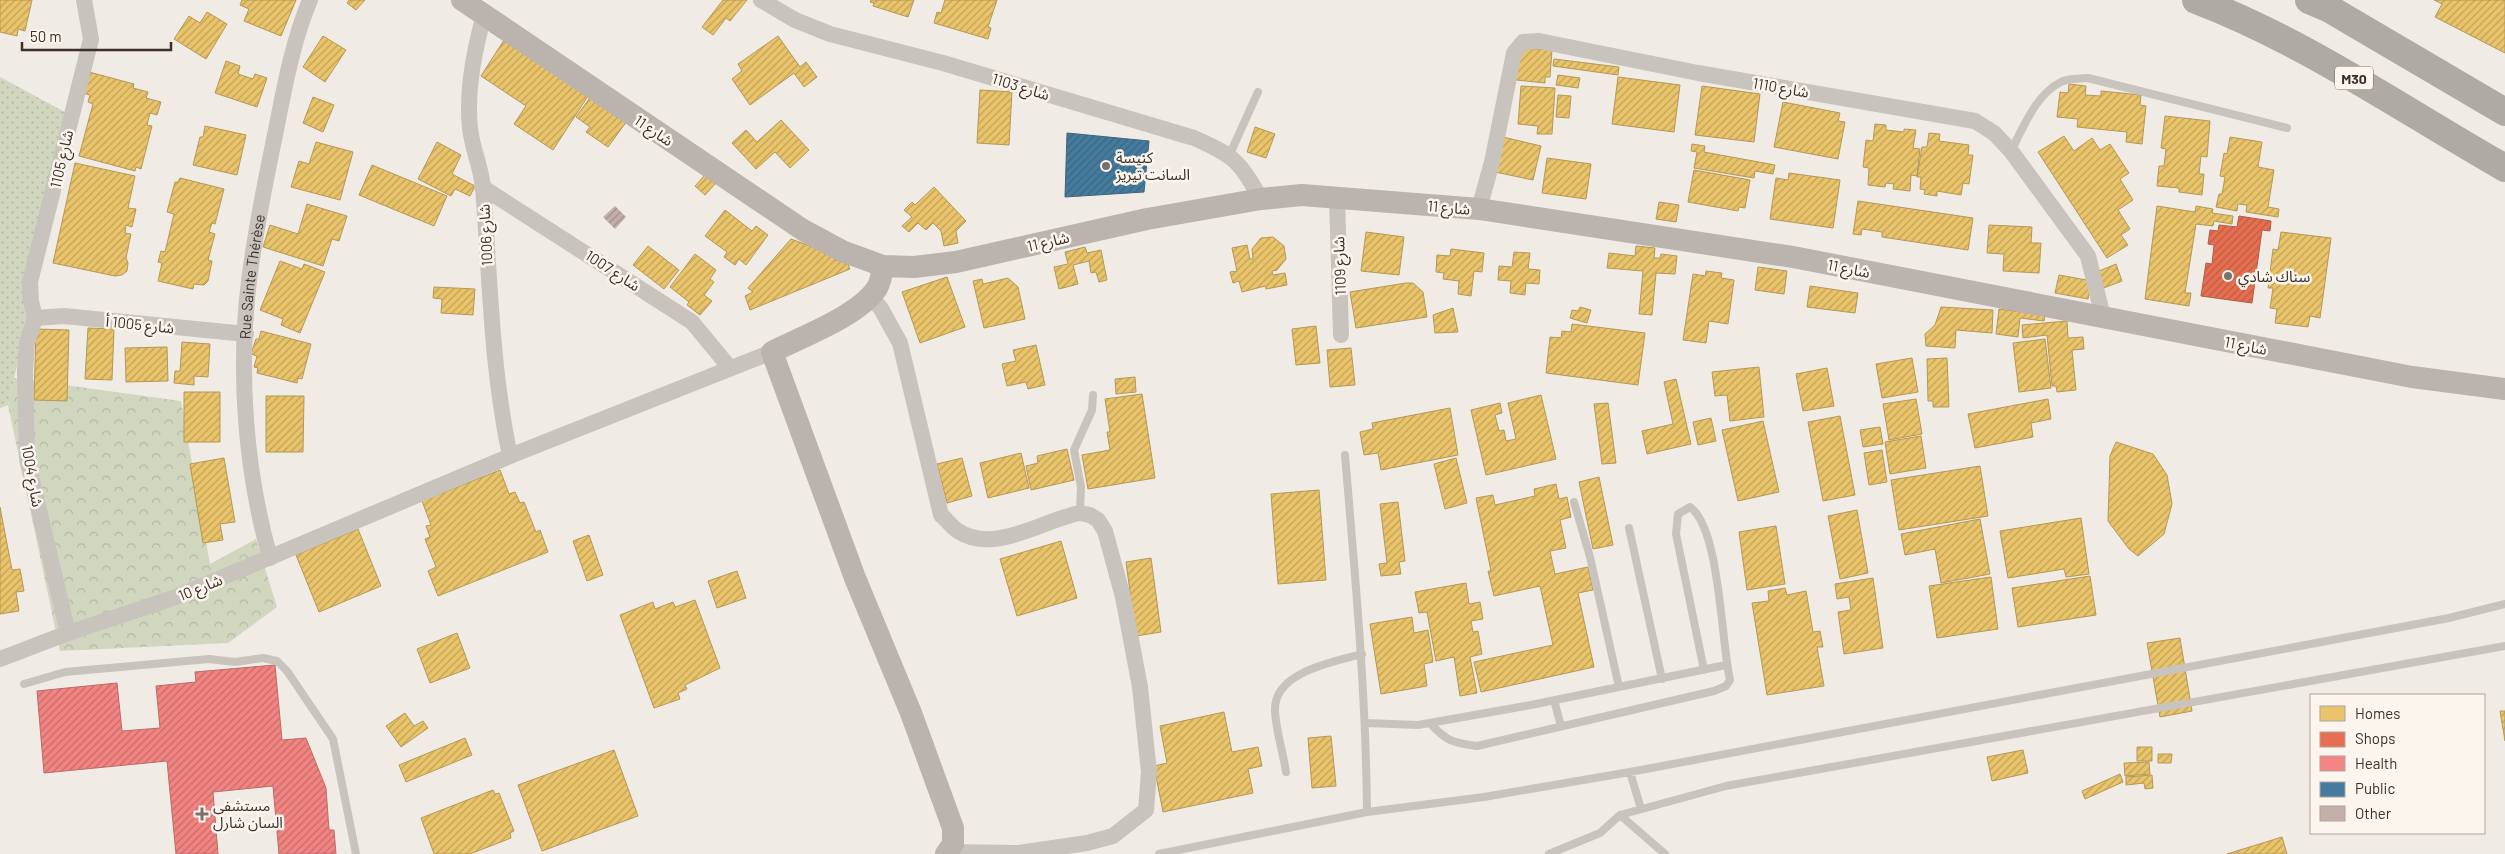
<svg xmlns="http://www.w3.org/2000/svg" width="2505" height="854" viewBox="0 0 2505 854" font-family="Barlow,'Noto Sans Arabic',sans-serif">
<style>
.green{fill:url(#green-dots)}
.forest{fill:url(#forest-crowns)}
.homes{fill:url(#homes-hatch);stroke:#b59857}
.shops{fill:url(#shops-hatch);stroke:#b35c46}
.health{fill:url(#health-hatch);stroke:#bb6b68}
.public{fill:url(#public-hatch);stroke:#42647b}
.building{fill:url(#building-hatch)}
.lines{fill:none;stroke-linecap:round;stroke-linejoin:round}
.lane{stroke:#c9c3be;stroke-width:8}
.street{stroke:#c9c3be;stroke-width:16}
.secondary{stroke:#bab3ae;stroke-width:22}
.highway{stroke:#afaaa4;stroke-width:28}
.poi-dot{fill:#7a716c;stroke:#fbf5ee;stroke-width:2}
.labels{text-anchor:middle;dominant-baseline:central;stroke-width:5;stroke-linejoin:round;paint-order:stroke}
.shield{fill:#fbf5ee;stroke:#756b66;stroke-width:1}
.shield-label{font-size:14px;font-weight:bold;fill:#3b302b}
.street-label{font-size:15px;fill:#3b302b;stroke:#fbf5ee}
.poi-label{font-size:15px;fill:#3b302b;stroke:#fbf5ee;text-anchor:start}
</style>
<defs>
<pattern id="green-dots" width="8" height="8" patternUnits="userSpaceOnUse" patternTransform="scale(1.25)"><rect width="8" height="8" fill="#d1d6bf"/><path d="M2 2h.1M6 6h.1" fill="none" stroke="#b4b8a4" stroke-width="1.8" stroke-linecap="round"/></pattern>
<pattern id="forest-crowns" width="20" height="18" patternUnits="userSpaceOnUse" patternTransform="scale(1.25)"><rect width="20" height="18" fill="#d1d6bf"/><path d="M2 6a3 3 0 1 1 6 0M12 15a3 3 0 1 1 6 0" fill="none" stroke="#b4b8a4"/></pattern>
<pattern id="homes-hatch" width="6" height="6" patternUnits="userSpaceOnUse" patternTransform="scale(1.25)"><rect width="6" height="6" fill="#e9c46a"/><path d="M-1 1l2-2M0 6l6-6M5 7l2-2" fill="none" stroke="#bea057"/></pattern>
<pattern id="shops-hatch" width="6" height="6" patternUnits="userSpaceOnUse" patternTransform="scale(1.25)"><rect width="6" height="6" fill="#e76f51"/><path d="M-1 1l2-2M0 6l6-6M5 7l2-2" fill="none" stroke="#bc5c43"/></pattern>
<pattern id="health-hatch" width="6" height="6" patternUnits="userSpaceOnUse" patternTransform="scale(1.25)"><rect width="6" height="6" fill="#f28482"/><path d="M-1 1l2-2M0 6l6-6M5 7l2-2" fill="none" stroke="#c56c6b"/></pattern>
<pattern id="public-hatch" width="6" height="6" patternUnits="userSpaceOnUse" patternTransform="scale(1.25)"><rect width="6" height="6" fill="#457b9d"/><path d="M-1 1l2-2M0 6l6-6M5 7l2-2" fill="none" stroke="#3b6580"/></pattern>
<pattern id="building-hatch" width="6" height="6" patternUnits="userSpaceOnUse" patternTransform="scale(1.25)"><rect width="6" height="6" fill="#c3afa7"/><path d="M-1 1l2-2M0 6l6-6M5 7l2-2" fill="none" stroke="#a08f88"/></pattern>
</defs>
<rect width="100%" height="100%" fill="#f0ebe5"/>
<path class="green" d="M0,77L74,117L8,405L0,408Z"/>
<path class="forest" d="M14,378L181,401L210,564L256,539L277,607L228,643L60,651L8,405Z"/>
<path class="homes" d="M0,0H32L25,31L18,29L17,36L0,32Z
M242,0H296L281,36L244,21L249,9L240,5Z
M349,0H365L356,10L347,3Z
M723,0H747L730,21L726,18L713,35L702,27Z
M871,0H914L908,17L873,6L874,3L870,2Z
M945,0H997L988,27L991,28L988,39L934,23L937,12L941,13Z
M2434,0H2505V53L2435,17L2442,4Z
M207,12L227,24L206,59L174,39L189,16L200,23Z
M323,36L346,50L325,82L303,67Z
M778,36L800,67L806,62L817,77L804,87L794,73L750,105L732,79L742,71L738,64Z
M504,40L588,96L553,150L514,124L526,106L481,76Z
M1519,48L1552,50L1550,77H1545V83L1516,80Z
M1554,59L1619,67L1618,75L1553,66Z
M226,61L240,66L238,74L253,79L255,74L267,78L257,107L215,93Z
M89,72L134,84L133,88L148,92L146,98L161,102L157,115L150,113L147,125L152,126L141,169L136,167L135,171L79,156L93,104L88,102L90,95L83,93Z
M1558,75L1580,78L1578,88L1556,85Z
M1618,77L1680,85L1674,132L1612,124Z
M2069,84L2086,86L2085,95L2101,96V91L2141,95L2140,105L2146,106L2142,144L2126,142L2127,132L2077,127L2078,119L2057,117L2060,92L2068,93Z
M1521,86L1555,88L1552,134H1537L1538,126L1518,124Z
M1702,86L1760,94L1754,142L1695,135Z
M980,90L1012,92L1009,145L977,143Z
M592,95L627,121L608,147L586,132L590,127L576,117Z
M1558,95L1571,96L1569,118L1556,117Z
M313,97L334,105L323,132L303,123Z
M1783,102L1840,113L1838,121L1845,122L1838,159L1774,147Z
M2165,116L2210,121L2207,157L2201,156L2199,174H2204L2202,195L2179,192V188L2157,186L2159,166H2164L2166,149L2161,148Z
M781,120L809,150L790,168L775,152L756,169L732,143L746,130L757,142Z
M1875,124L1886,125V130L1904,132V129L1916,130L1913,148L1920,149L1917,176L1911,175L1910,191L1893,189L1894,184L1886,183L1885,187L1868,185L1869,168L1863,167L1866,140L1873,141Z
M205,126L246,135L237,175L193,165L200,137H203Z
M1255,127L1275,134L1266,158L1247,152Z
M1929,133L1940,134L1939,141L1969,145L1968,155H1973L1969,184L1963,183L1961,195L1937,191V196L1924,194L1925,190L1920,189L1921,177H1917L1922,147H1927Z
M2064,136L2074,151L2092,138L2100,150L2110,144L2129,173L2120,179L2133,200L2118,210L2130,229L2121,235L2128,245L2107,258L2038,152Z
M1503,137L1541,146L1533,180L1495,172Z
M2230,137L2262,142L2258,167L2274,170L2268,207L2279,209L2278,217L2246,212L2247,205L2238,204L2237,211L2216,207L2219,194H2222L2225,177L2220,176L2224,153L2227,154Z
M316,142L353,152L340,200L291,187L299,161L309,164Z
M437,142L461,155L452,174L475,186L470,196L455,189L451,196L418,179Z
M1692,144L1705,146L1704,152L1775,165L1773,174L1755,171L1754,178L1694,168L1697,152L1691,151Z
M1547,158L1591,164L1586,199L1542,193Z
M75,163L135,176L128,208L136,209L132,227L126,225L125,233L131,234L126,258L128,263L127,271L122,275L115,276L53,263Z
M372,165L447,196L434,226L359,195Z
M1694,170L1750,180L1745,208L1739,207L1738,211L1688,202Z
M1789,173L1840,180L1833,228L1770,219L1776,178L1788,180Z
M705,175L715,184L705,195L695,186Z
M180,178L224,189L215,224L212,223L209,232L215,234L208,260L212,261L208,281L204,285L194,284L193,289L158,281L162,263L158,262L161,251L165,252L174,214L167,212L175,182H178Z
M934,187L966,221L956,231L958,243L944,246L941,231L933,223L926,230L918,223L909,232L902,226L912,217L904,210L912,202L915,205Z
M1858,201L1973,218L1968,250L1882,237V232L1862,229L1861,235L1853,234Z
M1659,202L1679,205L1676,222L1656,219Z
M307,204L347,216L339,241L332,239L323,266L263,247L270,225L298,234Z
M2157,206L2195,212L2196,206L2213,209L2212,213L2233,216L2232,224L2214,221L2213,226L2196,224L2185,293H2191L2189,306L2145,299Z
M725,210L752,231L756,226L768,235L746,265L739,259L735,265L724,257L727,252L705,236Z
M1989,225L2032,227L2031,243H2041L2039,273L2003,271L2004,254L1987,253Z
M1366,232L1404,237L1399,275L1361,271Z
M2281,232L2331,238L2320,318L2310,316L2308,327L2275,323L2277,309L2270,308L2273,288H2268L2273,249L2278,250Z
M1273,237L1284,246L1286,259L1277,270L1272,271L1273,275L1285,273L1287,285L1266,289L1265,286L1242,292L1239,281L1233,283L1230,272L1237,271L1232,248L1247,245L1250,259H1253L1252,249L1261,238Z
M791,239L837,256L835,261L845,257L850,269L750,310L745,296L753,292L748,288Z
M648,246L679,270L664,289L633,265Z
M1636,246L1655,248L1654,258H1660L1661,254L1677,256L1675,274L1656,273L1652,315L1639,314L1643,271L1607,268L1609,253L1635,256Z
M1085,247L1087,253L1101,250L1107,280L1099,282L1096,272L1091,273L1089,261L1073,265L1078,284L1059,289L1054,267L1068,264L1065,252Z
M1451,249L1484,253L1482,272L1474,271L1471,296L1458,294L1459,281L1443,279L1444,273L1436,272L1437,255L1450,256Z
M1514,252L1530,253L1528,269L1540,270L1539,284L1526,283L1525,295L1510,293L1511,281L1498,280L1499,266L1512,267Z
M695,254L716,270L710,279L714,282L704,295L712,301L700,315L687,305L689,302L670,287Z
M280,261L302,269L304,264L325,272L300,333L281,325L283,319L260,310Z
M2116,264L2122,281L2101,289L2094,273Z
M1758,267L1787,271L1784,294L1755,290Z
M1706,271L1722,273L1721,278L1734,280L1728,324L1709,321L1706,343L1683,340L1693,274L1705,276Z
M2059,275L2092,281L2088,299L2055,293Z
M947,277L965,327L920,343L902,292Z
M1008,278L1018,287L1025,319L984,328L973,281L982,279L983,284Z
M1406,283H1413L1423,292L1427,317L1356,328L1350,292Z
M1810,286L1858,293L1855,313L1807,307Z
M434,287L475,289L473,315L441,313L442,299L433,298Z
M1580,307L1591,310L1587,323L1570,318L1572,310L1578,311Z
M1941,307L1993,310L1992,333L1956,330L1955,348L1926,346L1925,334L1935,325Z
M1453,308L1458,332L1435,333L1433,315Z
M1999,309L2045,315L2044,321L2020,318L2018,337L1996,334Z
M2067,321L2068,338L2083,337L2084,349L2072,350L2076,390L2057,392L2056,386H2052L2047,335L2023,338L2022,325Z
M1572,324L1645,333L1638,385L1546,373L1550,337L1561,338L1562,331L1571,332Z
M1316,326L1320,363L1296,365L1292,329Z
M88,328L114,329L112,380L85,379Z
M36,329L69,330L67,401L34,400Z
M261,331L311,344L302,379L298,378L297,383L257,373L258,368L254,367L257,356L251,354L256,339H259Z
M2045,339L2051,388L2019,392L2013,343Z
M182,342L210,344L208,377L194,376V385L174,383L175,371H180Z
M1036,345L1045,385L1028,389L1026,382L1007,386L1002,364L1016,361L1013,350Z
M167,347L168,381L126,382L125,348Z
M1351,348L1355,385L1330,387L1327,350Z
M1912,358L1918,392L1882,398L1876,364Z
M1947,358L1949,407H1933V401H1928L1927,359Z
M1759,367L1764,417L1730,421L1727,395L1715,396L1712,372Z
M1827,368L1834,406L1803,411L1796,374Z
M1135,377L1136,392L1116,394L1115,379Z
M1676,379L1691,444L1647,454L1642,431L1673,424L1664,382Z
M184,392H220V442H184Z
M1142,394L1155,478L1088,489L1082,455L1110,450L1107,432H1110L1105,399Z
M1541,395L1556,459L1486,475L1471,410L1500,403L1502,413L1495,415L1499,431L1504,430L1506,441L1516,439L1508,403Z
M266,396H304L303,452H266Z
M1916,399L1922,434L1889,440L1883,404Z
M2048,399L2051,419L2031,423L2033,437L1975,448L1968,414Z
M1608,403L1616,463L1602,464L1594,404Z
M1450,408L1458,455L1381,470L1378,453L1364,455L1360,432L1373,429L1372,423Z
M1840,416L1855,495L1823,501L1808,422Z
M1711,418L1716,441L1698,445L1693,422Z
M1763,421L1779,492L1738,501L1722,430Z
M1880,427L1883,444L1863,447L1860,430Z
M1921,436L1926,468L1890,474L1885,442Z
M2116,442L2153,454L2167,475L2172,504L2164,534L2138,556L2129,549L2108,521L2110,456Z
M1067,449L1074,480L1031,490L1026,466L1038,463L1037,456Z
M1882,450L1887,482L1869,485L1864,453Z
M1021,453L1029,488L988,498L980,463Z
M224,458L235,522L220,524L223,540L203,543L190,464Z
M962,458L972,496L947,503L937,464Z
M1456,458L1467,503L1445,509L1434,464Z
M1980,466L1988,516L1899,530L1891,480Z
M500,470L509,494L515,492L520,503L524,502L536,532L540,530L548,552L438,596L428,571L436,567L425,539L430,537L426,526L431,525L422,501Z
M1599,477L1613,545L1593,549L1579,482Z
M1556,484L1559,499L1567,497L1571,517L1560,520L1566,548L1550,551L1555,574L1588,567L1593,590L1578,593L1594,667L1481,692L1474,662L1553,645L1540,586L1494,596L1488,571H1491L1476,498L1493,495L1495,505L1535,496L1534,489Z
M1319,490L1326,580L1278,584L1271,494Z
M1398,502L1405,561L1399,562L1401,574L1381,576L1379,564L1387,563L1380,504Z
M0,507L12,570L20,569L24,591L16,592L19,611L0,614Z
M1857,510L1868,573L1840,579L1828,516Z
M2081,518L2089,574L2066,577L2064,569L2008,578L2000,531Z
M1980,519L1990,574L1941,583L1935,549L1905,555L1901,534Z
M1776,526L1785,584L1747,590L1739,532Z
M358,529L381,586L319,612L296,555Z
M589,535L603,575L587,581L573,541Z
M1061,541L1077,598L1017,616L1000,559Z
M1151,558L1161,632L1136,636L1126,562Z
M737,571L746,598L717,608L708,581Z
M2090,576L2096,615L2018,627L2012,588Z
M1991,577L1998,629L1937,638L1929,586Z
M1873,578L1883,648L1844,654L1838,612L1851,610L1849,597L1837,599L1835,584Z
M1466,583L1469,604L1480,602L1483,619L1471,621L1473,632L1478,631L1482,654L1470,657L1477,693L1460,696L1454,657L1436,661L1427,612L1419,613L1415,592Z
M1785,588L1787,595L1806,591L1813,632L1820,631L1823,647H1817L1824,686L1767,695L1752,603L1769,601L1768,591Z
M695,600L720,668L685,685L687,689L678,693L680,699L654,708L620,615L653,602L655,609L673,602L675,607Z
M1412,617L1414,633L1428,630L1433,662L1424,664L1427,686L1381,694L1370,624Z
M457,633L470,668L430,683L417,649Z
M2180,638L2192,711L2160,717L2147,643Z
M2500,711H2505V741Z
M1224,712L1232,752L1258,747L1262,766L1248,769L1253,793L1163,812L1154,766L1167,763L1160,726Z
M405,713L414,726L423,721L428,728L401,747L386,726Z
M1331,736L1336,786L1312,788L1308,738Z
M465,738L472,755L406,782L399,765Z
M2137,747H2152V761H2137Z
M614,750L638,816L542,851L518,785Z
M2023,750L2028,773L1992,781L1987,757Z
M2158,754H2172L2171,763H2158Z
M2149,762L2150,774L2125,776L2124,763Z
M2120,774L2123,782L2085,799L2082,791Z
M2152,775L2153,788L2145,789L2144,783L2126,785V777Z
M493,790L495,794L499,793L514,831L510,833L511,838L470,854H434L421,818Z
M2282,837L2287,854H2227Z"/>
<path class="shops" d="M2239,216L2271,221L2270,231L2262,230L2252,303L2201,296L2206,263L2212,264L2214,245L2208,244L2210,230L2218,231L2219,225L2237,227Z"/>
<path class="health" d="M275,665L282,740L306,738L326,788L329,830H334L336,854H279L273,786L213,792L218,854H176L167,761L44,773L37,691L117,683L122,731L160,728L156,686L196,682L195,672Z"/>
<path class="public" d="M1067,133L1149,141L1144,192L1065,197Z"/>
<path class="building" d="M615,206L626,217L615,229L603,217Z"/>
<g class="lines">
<path class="lane" d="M2011,151C2023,128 2036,94 2061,82C2068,78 2080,79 2088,78L2287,128
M1229,156L1258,92
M1345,455C1355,574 1366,693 1367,812
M1574,502L1590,557L1619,687
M1080,513L1081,487L1074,450L1092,410L1093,395
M1629,528L1662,679
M24,684L65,672L209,659L235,662L263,658L277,661L287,671L333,739L356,854
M1554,700L1561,726
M1366,723L1418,725L1531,705L1726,665
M1430,723C1446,741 1453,743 1477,746L1714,691L1726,686L1730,680C1721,641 1720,528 1690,507L1678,514L1676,534L1704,670
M1286,772C1283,752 1276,731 1275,711C1273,672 1333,662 1362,654
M1630,772L1641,809
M1620,815L1665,854
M1159,854L1367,812L1484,797L1630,772L2449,618L2505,604
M1549,854L1600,833L1620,815L1726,786L2505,646"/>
<g class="street">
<path d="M761,0L795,20L830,34L943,63L1194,138C1235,156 1239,161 1261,199"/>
<path d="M484,15C474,51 466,91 470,128C472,148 481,167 483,187C490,278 491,367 510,456"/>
<path d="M482,187L692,322L730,368"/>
<path d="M1337,197L1341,335"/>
<path d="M1479,209L1492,162L1514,53L1523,42L1539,41L1698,73L1975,121L1994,133L2011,151L2088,256L2103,317"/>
<path d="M870,297L880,307L900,343L941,515C947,520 952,527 958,531C994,555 1043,520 1080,513L1090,515L1098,520L1105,531L1123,597L1140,687L1149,772L1146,810L1113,836L1087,843L1019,853L948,852"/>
<path d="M35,318L31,301L30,282L91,39L84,0"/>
<path d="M35,318L27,343L25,371L27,459L68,633"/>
<path d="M35,318L64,316L246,334"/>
<path id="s1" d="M270,558C245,469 238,372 249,281C255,232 265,183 275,135C284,90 292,43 310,0"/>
<path d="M0,659L68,633L176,597L510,456L772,352"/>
</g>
<path class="secondary" d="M462,0L803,230L842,251L883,266L914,267L956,262L1147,219L1261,199L1302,195L1479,209L1793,257L2412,377L2505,389
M883,266C882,274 881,281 877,288C859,316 801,337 772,352L855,578L911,713L953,828V844L946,854"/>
<path class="highway" d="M2196,0C2306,42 2403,110 2505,168
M2309,0L2328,8L2505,112"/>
</g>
<g class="poi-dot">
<circle cx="1106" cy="166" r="5"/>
<circle cx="2228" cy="276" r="5"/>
<path d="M199.5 806.5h5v5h5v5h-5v5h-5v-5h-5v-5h5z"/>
</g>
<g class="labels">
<rect class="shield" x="2335" y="66.5" width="38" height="23" rx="4"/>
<g class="shield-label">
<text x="2354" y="78">M30</text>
</g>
<g class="street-label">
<text transform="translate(1021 86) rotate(17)">شارع 1103</text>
<text transform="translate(1781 87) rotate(10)">شارع 1110</text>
<text transform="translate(654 130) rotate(34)">شارع 11</text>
<text transform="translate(61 159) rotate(-77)">شارع 1105</text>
<text transform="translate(1449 207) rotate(5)">شارع 11</text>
<text transform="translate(485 235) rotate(-93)">شارع 1006</text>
<text transform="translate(1048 241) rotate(-13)">شارع 11</text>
<text transform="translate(1339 266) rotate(-92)">شارع 1109</text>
<text transform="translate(1849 268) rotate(11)">شارع 11</text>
<text transform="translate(613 270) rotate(33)">شارع 1007</text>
<text stroke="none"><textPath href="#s1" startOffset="284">Rue Sainte Thérèse</textPath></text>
<text transform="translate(140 324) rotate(6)">شارع 1005 أ</text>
<text transform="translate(2246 345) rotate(11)">شارع 11</text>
<text transform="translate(33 476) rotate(80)">شارع 1004</text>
<text transform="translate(200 587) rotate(-22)">شارع 10</text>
</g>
<g class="poi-label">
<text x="1116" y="157">كنيسة<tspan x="1116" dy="17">السانت تيريز</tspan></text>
<text x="2238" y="276">سناك شادي</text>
<text x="213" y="805">مستشفى<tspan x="213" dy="17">السان شارل</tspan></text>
</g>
</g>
<rect x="2310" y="694" width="175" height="140" fill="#fbf5ee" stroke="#aea6a0"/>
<rect x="2320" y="706" width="25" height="15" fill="#e9c46a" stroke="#aea6a0"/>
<text x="2355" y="719" font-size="15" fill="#3b302b">Homes</text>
<rect x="2320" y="732" width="25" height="15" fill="#e76f51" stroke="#aea6a0"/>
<text x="2355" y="744" font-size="15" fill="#3b302b">Shops</text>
<rect x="2320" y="756" width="25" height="15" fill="#f28482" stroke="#aea6a0"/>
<text x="2355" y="769" font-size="15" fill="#3b302b">Health</text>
<rect x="2320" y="782" width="25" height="15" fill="#457b9d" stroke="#aea6a0"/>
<text x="2355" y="794" font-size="15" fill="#3b302b">Public</text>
<rect x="2320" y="806" width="25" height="15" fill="#c3afa7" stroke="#aea6a0"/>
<text x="2355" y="819" font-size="15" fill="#3b302b">Other</text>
<path d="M22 42v8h149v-8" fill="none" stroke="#3b302b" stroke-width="2.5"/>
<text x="30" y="42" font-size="15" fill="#3b302b" stroke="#fbf5ee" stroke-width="4" paint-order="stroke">50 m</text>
</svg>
